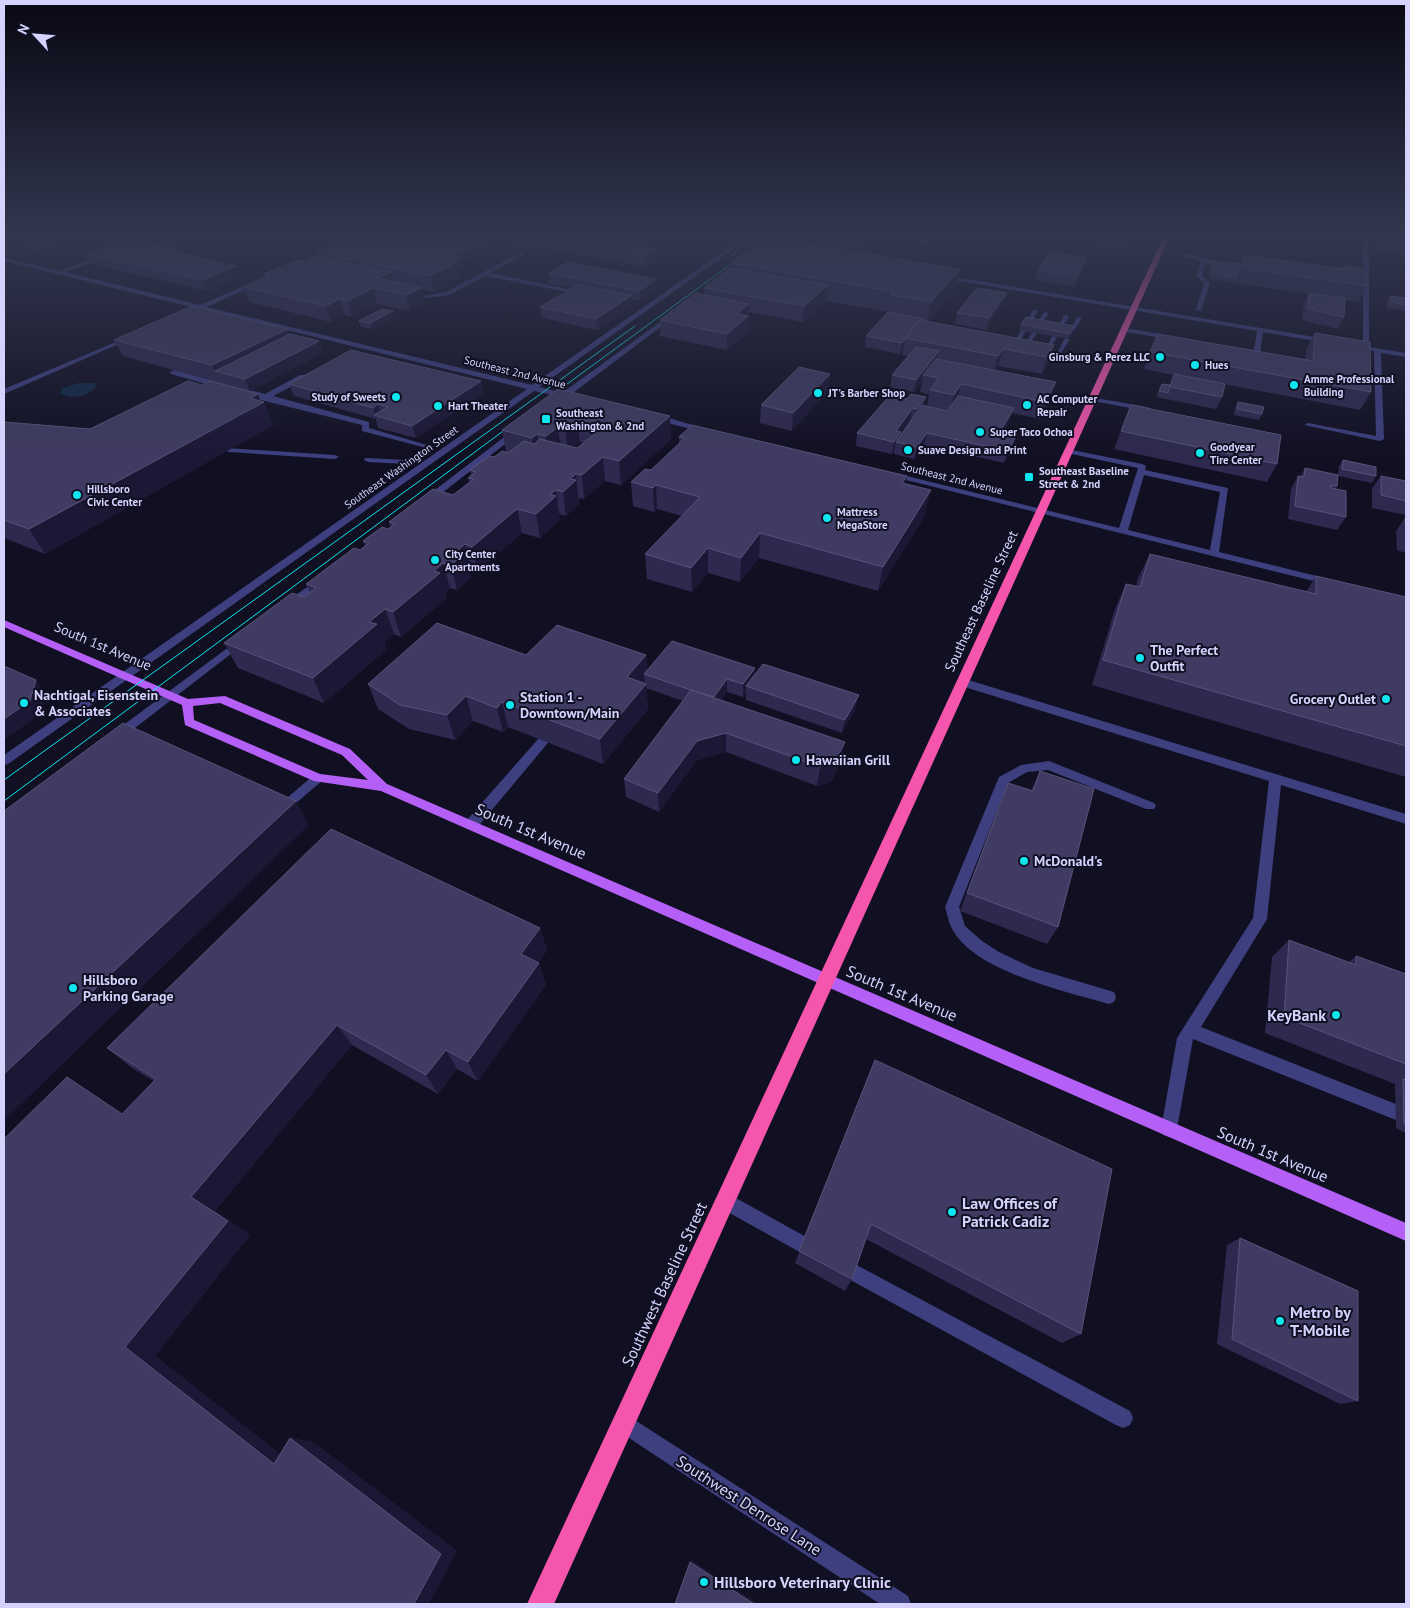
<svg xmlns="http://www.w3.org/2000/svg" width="1410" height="1608" viewBox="0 0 1410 1608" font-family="'PT Sans',sans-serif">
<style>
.water{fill:#112845}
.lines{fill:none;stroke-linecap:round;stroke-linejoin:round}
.minor{fill:#3d3f7f;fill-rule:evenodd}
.major{fill:#b460f6;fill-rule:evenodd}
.highway{fill:#f555ac;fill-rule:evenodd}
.tram{stroke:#0de6ee;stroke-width:1}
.wall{fill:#2e294f;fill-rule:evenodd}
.shaded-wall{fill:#1b1735}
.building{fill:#403b62;stroke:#57537a}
.poi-dot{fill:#0de6ee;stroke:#110f22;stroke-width:2}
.labels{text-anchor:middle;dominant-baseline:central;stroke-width:4;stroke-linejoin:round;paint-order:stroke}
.far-poi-label{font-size:11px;font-weight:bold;fill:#d5d3fd;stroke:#110f22;text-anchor:start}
.far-street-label{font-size:11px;fill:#d5d3fd;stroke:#110f22}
.street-label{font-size:14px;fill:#d5d3fd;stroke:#110f22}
.poi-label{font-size:14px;font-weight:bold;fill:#d5d3fd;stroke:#110f22;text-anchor:start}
.near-street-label{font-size:16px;fill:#d5d3fd;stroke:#110f22}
.near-poi-label{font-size:16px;font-weight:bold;fill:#d5d3fd;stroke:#110f22;text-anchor:start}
</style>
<rect width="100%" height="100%" fill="#110f22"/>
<path class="water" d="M79,383H94L97,386C90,396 69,401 60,393L63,388Z"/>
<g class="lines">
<path class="minor" d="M358,236H365L292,269L287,268Z
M702,236H716L765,245L776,236H782L771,246L772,248L763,251L760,249L762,247L741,244L539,387L562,393L670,315H674V317L570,395H573V399L565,398L559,401L555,399L558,396L534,391L8,764L4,765V755L527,389L201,309H196L195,308L4,261V257L59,271L105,254L107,257L65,272L200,305L260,279L262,282L207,307L532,385L735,243Z
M895,236H909L930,241L927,243Z
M1363,236H1369V347L1406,353V357L1381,353L1384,439L1380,441L1304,425L1308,423L1376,436L1374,351L1351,346L1354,344L1363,345Z
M523,251L525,254L490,273L587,293L584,295L485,276L449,295L426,298L423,296L446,292Z
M1184,253L1231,265L1228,267L1206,263L1202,276L1210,283L1201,311L1196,310L1204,283L1196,276L1201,262L1182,256Z
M943,275L1327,339L1330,341L1327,343L1263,332L1260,353L1257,355L1239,350L1242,348L1254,350L1257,331L941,278Z
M1033,310L1038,311L1030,324H1026Z
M1044,312L1049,313L1040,326H1036Z
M1064,315L1069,316L1061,330H1057Z
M1077,317L1082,318L1073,332H1069Z
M1124,328L1173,336L1176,338L1173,340L1122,331L1121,330Z
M1021,330L1026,331L1018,343H1014Z
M1032,332L1037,333L1028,346H1024Z
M130,336L135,337L4,394V389Z
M1052,336L1057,337L1049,351H1045Z
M1065,338L1070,339L1061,353H1057Z
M174,370L265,394L300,375H306V379L273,396L369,422V428L434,447L430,449L362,431V425L261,400L171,374L170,372Z
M1090,397L1147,407L1151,409L1147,411L1093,401L1089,399Z
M652,415H658L710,430L703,432L652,419Z
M515,429L522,431L429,503H423V499Z
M226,448L335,455L339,457L335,459L229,452L225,450Z
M1067,449L1142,464L1146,466L1145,470L1228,488L1219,552L1333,580L1335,582L1330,585L886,475L890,472L1119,528L1138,468L1067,453ZM1144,475L1220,492L1210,550L1128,530Z
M365,458L407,460L411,462L407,464L368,462L364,460Z
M323,576L328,579L326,581L291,608H283V604Z
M241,638L245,639V643L122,738H114L112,735L114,732Z
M962,678L1406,814V824L1281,785L1267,919L1201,1027L1406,1108V1124L1193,1039L1177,1129L1175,1135L1169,1137L1163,1135L1161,1129L1177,1038L1253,918L1269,781L958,685L957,682Z
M543,737L547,738L549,741L547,744L476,829H466L465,825L466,821L539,738Z
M1049,761L1154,803L1156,806L1154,809H1146L1048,770L1027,772L1008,783L959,907L965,926L982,941L999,952L1033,968L1114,992L1116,997L1114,1002L1109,1004C1067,992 978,972 954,932C949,925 948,916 945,907L999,777L1021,765Z
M318,773L324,778L322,781L283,814H275L273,811L275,808L314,775Z
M725,1192L808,1238L811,1244L808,1250L802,1253L796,1250L719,1207L716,1201L719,1195Z
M851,1262L1130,1411L1133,1418L1130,1425L1123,1428L1116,1425L845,1277L842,1271L845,1265Z
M624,1413L908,1596L911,1604H880L617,1430L614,1423L617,1416Z"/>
<path class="major" d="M4,620L188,699L225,696L350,749L387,784L1406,1223V1241L381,791L314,781L185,725L182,705L4,627ZM220,703L342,755L368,780L320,774L194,720L193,706Z"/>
<path class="highway" d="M1164,236H1170L554,1604H527Z"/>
<path class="tram" d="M730,257L755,236
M548,398L742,256
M4,780L635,326
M4,801L514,423"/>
</g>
<path class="wall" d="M4,236H88L42,252L29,249L23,239L6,244H4Z
M143,236H199L178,244Z
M365,236H648L634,245L657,249L658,259L646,267L541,248V243L534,247L489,238L490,248L461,263L462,267L457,270L459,279L434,292L422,289L425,303L410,311L377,304L352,317L345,315L331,322L249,302L243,287L265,277L264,274L306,262L317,257L316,252L351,243Z
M815,236H873V238L862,248L818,242L819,237Z
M1048,236H1133L1127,248Z
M1216,236H1257L1256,238L1248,237L1245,242L1216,238Z
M1379,236H1406V254L1378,250Z
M135,244L183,251L185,255L236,266L240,277L207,291L91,264L86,254Z
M1244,255L1342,269L1344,266L1361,271L1367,286L1358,302L1345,300L1344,317L1338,329L1302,320L1304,304L1309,294L1208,279L1214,261L1240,264Z
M731,263L960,269L955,289L928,322L1054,345L1049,362L1042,374L998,366L995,371L1056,382L1050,400L1040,419L1012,413L1010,420L1004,431L1014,446L1004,463L924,445L914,459L894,454V451L892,454L856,446L857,433L907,399L926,397L924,406H927L929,394L920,392L922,381L914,392L890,387L892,375L908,356L902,355L903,351L900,354L865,347L866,336L889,312L826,301L803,322L749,312L748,333L727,350L660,336V320L704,295V288L731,268ZM910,421H911L900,436L901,434Z
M1083,268L1074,287L1035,280L1038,270Z
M549,273L656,279V290L639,301L632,300V306L597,330L542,318L540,307L572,288L550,284Z
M1390,296L1406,298V311L1387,308V301Z
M1004,304L986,330L955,324L957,313Z
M394,317L372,329L361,327L359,321Z
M1021,324L1074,326L1072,332L1068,339L1019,330Z
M1315,333L1371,392L1360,410L1224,384L1222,397L1216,409L1156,397L1162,384L1170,385L1174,375L1144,369L1158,334L1305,359L1306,350Z
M114,340L323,353L250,391L123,356Z
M830,374L828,391L792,431L760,423L761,405Z
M481,381L483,393L416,438L378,428L376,419L294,396L289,384Z
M202,385L258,394L260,401L264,402L273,425L45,554L4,538V422L90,429Z
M558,389L671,439L621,485L605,481L584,499L579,498V504L566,516L559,514L560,520L540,538L522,533L478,571L471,569L469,571L471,578L457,590L450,588L445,592L447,598L401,637L394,634L384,642L387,649L324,703L238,668L224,643L304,597L310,592L306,584L360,550L365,546L363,541L388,529L391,528L389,522L453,495L469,482L468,478L471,475L470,470L494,457L506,452L502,430ZM580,442L584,443L577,448L573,447Z
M1238,402L1262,414L1259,420L1234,415L1235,408Z
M1131,405L1277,464L1267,482L1114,449Z
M679,437L907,476L905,484L925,515L878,591L759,558L740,582L708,573L692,592L647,579L645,554L682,516L657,509L654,512L633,506L631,482L651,470L679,444Z
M1343,460L1376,476L1372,483L1338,476L1339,466Z
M1305,468L1337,486L1336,489L1346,517L1337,530L1288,519L1291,489L1298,476L1300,477Z
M1381,476L1406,481V515L1372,508V488Z
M1405,518H1406V553L1397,550L1396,531Z
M1150,554L1306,592L1316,576L1406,597V777L1092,685L1115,609L1126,584L1136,586L1138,578Z
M526,655H646L647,671L755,668L754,676L856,708L842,733L746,700V693L743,697L727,692L721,700L841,761L831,782L817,786L726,752L697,760L659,812L626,797L624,779L683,701L646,688L648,709L603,764L508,727L503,732L473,721L455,740L409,729L378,709L368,684Z
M1040,771L1058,927L1047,944L960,911L1000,802L1008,783L1031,791Z
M540,928L547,950L538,963H539L546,985L478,1081L457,1069L438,1094L352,1045L215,1211L250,1235L155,1356L280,1454L290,1438L313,1442L457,1551L4,1604L122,1114L154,1081L132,1068L107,1048Z
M1289,940L1349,962L1356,956L1406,974V1133L1396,1128L1395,1084L1265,1033L1272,957Z
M875,1060L1081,1334L1062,1343L866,1239L852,1279L845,1291L795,1263Z
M1240,1238L1358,1401L1340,1404L1217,1344L1227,1245Z"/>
<path class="shaded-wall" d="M4,236H30L6,244L4,240Z
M53,236H88L42,252L37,242Z
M174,236H199L178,244Z
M544,236L540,238V243L534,247L532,237Z
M632,236L648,237L622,253L621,243Z
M865,236H873V238L862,248L863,238Z
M1131,236H1133L1127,248Z
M489,238L490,248L461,263L462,267L457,270L459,279L434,292L430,276L453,256Z
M657,249L658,259L646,267L645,257Z
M183,251L188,261L177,253Z
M1087,258L1083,268L1074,287L1077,277Z
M236,266L240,277L207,291L202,280Z
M960,269L955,289L927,323L931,302Z
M390,272L393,283L373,281Z
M656,279V290L639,301V291Z
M828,285L826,301L803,322L804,306Z
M373,288L377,304L352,317L347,301Z
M421,288L425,303L410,311L406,295Z
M1007,293L1004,304L986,330L989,318Z
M632,295V306L597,330L596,319Z
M340,299L345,315L331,322L326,306Z
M749,304L748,333L727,350V334L737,314Z
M393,311L394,317L372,329L370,323Z
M1074,326L1072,332L1068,339L1070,334Z
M288,329L294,345L215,371L212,365Z
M905,340L903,351L900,354L902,343Z
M319,341L323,353L250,391L245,379Z
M1054,345L1049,362L1042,374L1047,357Z
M1003,349L998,366L994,373L998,356Z
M939,351L936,363L923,375L922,381L914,392L916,380Z
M830,374L828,391L792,431L793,413Z
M481,381L483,393L416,438L412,426Z
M1056,382L1050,400L1040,419L1045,402Z
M961,384L957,402L950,412L954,395Z
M258,394L261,403L264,402L273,425L45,554L29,529Z
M926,397L923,409L915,421L917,409Z
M378,404L382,416H375L373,408Z
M913,408L910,421L901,434L899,443L896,442L894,451L892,454L896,431Z
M1014,408L1010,420L997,442L1001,430Z
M670,416L671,439L621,485L619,461Z
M577,419L580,442L568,452L565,428Z
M558,427L561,450L549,460L546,436Z
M927,433L924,445L914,459L917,447Z
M537,434L541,458L536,461L532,438Z
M1017,434L1014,446L1004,463L1008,451Z
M603,457L605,481L584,499L582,475Z
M576,474L579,504L566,516L563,492L570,479Z
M907,476L902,500V483Z
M656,485L657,509L654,512L653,488Z
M556,490L560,520L540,538L536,514L550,494Z
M931,490L925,515L878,591L883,567Z
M517,509L522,533L478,571L472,547Z
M760,533L759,558L740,582L741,558Z
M465,544L471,569L469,571L471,578L457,590L451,565L457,551Z
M708,548V573L692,592L691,568Z
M443,563L450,588L445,592L447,598L401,637L393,612L434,571Z
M385,609L394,634L384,642L387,649L324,703L313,678L369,622Z
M646,655L647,675L644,674L645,683L627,677Z
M755,668L754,681L746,686V693L743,697V684Z
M727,679V692L713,711V698Z
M36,680L46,693L41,714L4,740V719Z
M646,684L648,709L603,764L600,739Z
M859,695L856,708L842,733L845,720Z
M466,696L473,721L455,740L447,715Z
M502,702L508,727L503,732L497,708Z
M726,733V752L697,760L659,812L658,793L697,741Z
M845,742L841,761L831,782L817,786L820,767Z
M296,801L309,825L4,1121V1074Z
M540,928L547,950L528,976L521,954Z
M539,963L546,985L478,1081L468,1062Z
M337,1025L352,1045L215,1211L250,1235L155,1356L297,1467L274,1464L125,1347L191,1197Z
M446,1050L457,1069L438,1094L426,1075Z
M290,1438L313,1442L457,1551L429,1604H414Z
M691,1560L759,1604H754L690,1562Z"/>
<path class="building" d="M30,236H53L37,242L23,239Z
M365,236H479L489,238L453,256L460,257L449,262L351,243Z
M543,236H632L621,243L657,249L645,257L540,238Z
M846,236H865L863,238Z
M1384,236H1406V243L1383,240Z
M766,237L960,269L931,302L891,295L894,292L731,263Z
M122,241L135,244L141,242L183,251L177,253L236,266L202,280L86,254Z
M343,241L456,263L430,276L316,252Z
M1050,252L1087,258L1077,277L1038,270Z
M1244,255L1367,272V286L1241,268Z
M317,257L390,272L379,278L306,262Z
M298,260L421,288L406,295L373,288L347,301L340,299L326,306L243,287L269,275L264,274Z
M1214,261L1240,264L1236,278L1210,274Z
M568,262L656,279L639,291L549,273Z
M1344,266L1361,268V271L1344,269Z
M730,268L828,285L804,306L704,288Z
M578,285L632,295L596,319L540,307Z
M977,288L1007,293L989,318L957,313Z
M696,293L749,304L737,314L748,316L727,334L660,320Z
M1309,293L1345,298L1344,317L1308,309Z
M1390,296L1406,298V305L1390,302Z
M197,307L288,329L212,365L114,340L187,308Z
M382,309L393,311L370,323L359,321Z
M888,312L923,319L922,320H920L905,338V340L902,343L866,336Z
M1026,317L1074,326L1070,334L1021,324Z
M920,320L1054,345L1047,357L1003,349L998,356L905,338Z
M1315,333L1370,342L1371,392L1150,352L1158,334L1313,361Z
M290,334L319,341L245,379L215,371Z
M916,347L939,351L916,380L892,375Z
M351,350L481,381L412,426L374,415L388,407L378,404L373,408L289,384Z
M936,359L1056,382L1045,402L961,384L954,395L930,390L939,378L923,375Z
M799,367L830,374L793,413L761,405Z
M1174,374L1225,384L1222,397L1170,387Z
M188,381L202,385L210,381L258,394L250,398L264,402L29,529L4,520V422L90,429Z
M1162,384L1170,385L1168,393L1159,391Z
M558,389L670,416L619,461L603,457L582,475L576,474L570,479L576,480L563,492L556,490L550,494L556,496L536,514L517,509L472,547L465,544L457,551L465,553L451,565L443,563L434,571L440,573L393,612L385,609L369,622L377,624L313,678L224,643L292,593L304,597L316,588L306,584L354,548L360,550L369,543L363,541L382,527L388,529L395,524L389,522L433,489L453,495L474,479L468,478L476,472L470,470L489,456L494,457L502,451L508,453L524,441L534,444L540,439L577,448L605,426L577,419L565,428L558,427L546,436L537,434L532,438L502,430Z
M911,394L926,397L917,409L913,408L896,431L901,432L894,442L857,433L890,395L907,399Z
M958,396L1014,408L1001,430L1017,434L1008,451L927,433L917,447L896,442L922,405L947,411Z
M1238,402L1264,407L1262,414L1237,409Z
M1131,405L1281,435L1277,464L1121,431Z
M692,425L907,476L902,483L931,490L883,567L760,533L741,558L708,548L691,568L645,554L700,497L656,485L653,488L631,482L645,469L651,470L685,438L679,437Z
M1343,460L1376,467V476L1342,469Z
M1305,468L1338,475L1337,486L1331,485V488L1346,491V517L1295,506L1298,476L1304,477Z
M1381,476L1406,481V501L1381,495Z
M1405,518H1406V537Z
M1150,554L1316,594V576L1406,597V746L1103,660L1126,584L1140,587Z
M437,623L526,655L557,625L646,655L627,677L646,684L600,739L502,702L497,708L466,696L447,715L400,705L368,684Z
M672,641L755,668L743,684L727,679L714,697L691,690L644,674Z
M763,664L859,695L845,720L746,686Z
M4,666L36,680L30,701L4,719Z
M691,690L845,742L834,763L820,767L726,733L697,741L658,793L624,779Z
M123,723L296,801L4,1074V811Z
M1040,771L1094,789L1058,927L967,893L1008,783L1033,791Z
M331,829L540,928L521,954L539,963L468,1062L446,1050L426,1075L337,1025L191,1197L228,1221L125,1347L274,1464L290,1438L441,1554L414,1604H4V1139L67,1077L122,1114L156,1079L107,1048Z
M1289,940L1356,965V956L1406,974V1064L1284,1017Z
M875,1060L1112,1169L1081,1334L871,1224L852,1279L799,1251Z
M1403,1079L1406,1080V1125L1404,1124Z
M1240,1238L1358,1291V1401L1232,1339Z
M690,1562L754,1604H675Z"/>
<linearGradient id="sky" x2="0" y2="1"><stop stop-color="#090813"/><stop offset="0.51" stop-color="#32374f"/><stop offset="1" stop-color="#32374f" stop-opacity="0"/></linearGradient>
<rect width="1410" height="461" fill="url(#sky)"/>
<g class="poi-dot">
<circle cx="1160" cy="357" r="5"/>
<circle cx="1195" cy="365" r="5"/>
<circle cx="1294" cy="385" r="5"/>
<circle cx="818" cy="393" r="5"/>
<circle cx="396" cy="397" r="5"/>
<circle cx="1027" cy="405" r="5"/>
<circle cx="438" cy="406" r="5"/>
<rect x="541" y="414" width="10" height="10" rx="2.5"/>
<circle cx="980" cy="432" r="5"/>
<circle cx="908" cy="450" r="5"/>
<circle cx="1200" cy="453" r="5"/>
<rect x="1024" y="472" width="10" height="10" rx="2.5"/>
<circle cx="77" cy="495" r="5"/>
<circle cx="827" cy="518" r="5"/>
<circle cx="435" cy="560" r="5"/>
<circle cx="1140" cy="658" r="5"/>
<circle cx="1386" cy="699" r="5"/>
<circle cx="24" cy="703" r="5"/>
<circle cx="510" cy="705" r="5"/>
<circle cx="796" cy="760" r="5"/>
<circle cx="1024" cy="861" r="5"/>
<circle cx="73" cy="988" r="5"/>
<circle cx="1336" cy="1015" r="5"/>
<circle cx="952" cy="1212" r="5"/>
<circle cx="1280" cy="1321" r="5"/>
<circle cx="704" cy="1582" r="5"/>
</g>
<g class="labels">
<g class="far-poi-label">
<text x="1150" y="357" text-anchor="end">Ginsburg &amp; Perez LLC</text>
<text x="1205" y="365">Hues</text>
<text x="1304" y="379">Amme Professional<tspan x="1304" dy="13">Building</tspan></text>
<text x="828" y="393">JT's Barber Shop</text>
<text x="386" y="397" text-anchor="end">Study of Sweets</text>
<text x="1037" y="399">AC Computer<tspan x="1037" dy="13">Repair</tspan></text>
<text x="448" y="406">Hart Theater</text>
<text x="556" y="413">Southeast<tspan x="556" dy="13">Washington &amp; 2nd</tspan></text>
<text x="990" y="432">Super Taco Ochoa</text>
<text x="1210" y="447">Goodyear<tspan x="1210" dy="13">Tire Center</tspan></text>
<text x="918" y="450">Suave Design and Print</text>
<text x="1039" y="471">Southeast Baseline<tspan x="1039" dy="13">Street &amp; 2nd</tspan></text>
<text x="87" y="489">Hillsboro<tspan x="87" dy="13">Civic Center</tspan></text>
<text x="837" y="512">Mattress<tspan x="837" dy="13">MegaStore</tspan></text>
<text x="445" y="554">City Center<tspan x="445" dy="13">Apartments</tspan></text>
</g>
<g class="far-street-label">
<text transform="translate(515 372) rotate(14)">Southeast 2nd Avenue</text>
<text transform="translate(401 467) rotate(-35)">Southeast Washington Street</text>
<text transform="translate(952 478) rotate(14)">Southeast 2nd Avenue</text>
</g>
<g class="street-label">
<text transform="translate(981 601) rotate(-65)">Southeast Baseline Street</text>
<text transform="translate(103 646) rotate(23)">South 1st Avenue</text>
</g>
<g class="poi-label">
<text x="1150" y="650">The Perfect<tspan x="1150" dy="16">Outfit</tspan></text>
<text x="34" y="695">Nachtigal, Eisenstein<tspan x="34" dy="16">&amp; Associates</tspan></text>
<text x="520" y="697">Station 1 -<tspan x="520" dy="16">Downtown/Main</tspan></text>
<text x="1376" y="699" text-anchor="end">Grocery Outlet</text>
<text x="806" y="760">Hawaiian Grill</text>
<text x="1034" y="861">McDonald's</text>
<text x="83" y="980">Hillsboro<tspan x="83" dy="16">Parking Garage</tspan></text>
</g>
<g class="near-street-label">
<text transform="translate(531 831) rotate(23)">South 1st Avenue</text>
<text transform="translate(902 993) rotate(23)">South 1st Avenue</text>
<text transform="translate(1273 1154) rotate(23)">South 1st Avenue</text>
<text transform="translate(664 1284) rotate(-65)">Southwest Baseline Street</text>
<text transform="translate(749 1505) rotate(33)">Southwest Denrose Lane</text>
</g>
<g class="near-poi-label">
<text x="1326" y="1015" text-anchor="end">KeyBank</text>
<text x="962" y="1203">Law Offices of<tspan x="962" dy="18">Patrick Cadiz</tspan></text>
<text x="1290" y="1312">Metro by<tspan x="1290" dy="18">T-Mobile</tspan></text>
<text x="714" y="1582">Hillsboro Veterinary Clinic</text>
</g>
</g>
<rect width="1410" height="1608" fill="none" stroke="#d5d3fd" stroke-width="10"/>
<g transform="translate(35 35) rotate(296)" stroke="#110f22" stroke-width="4" paint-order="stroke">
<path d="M0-4L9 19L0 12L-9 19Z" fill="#d5d3fd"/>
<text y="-8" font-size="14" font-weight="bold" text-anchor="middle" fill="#d5d3fd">N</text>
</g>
</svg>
